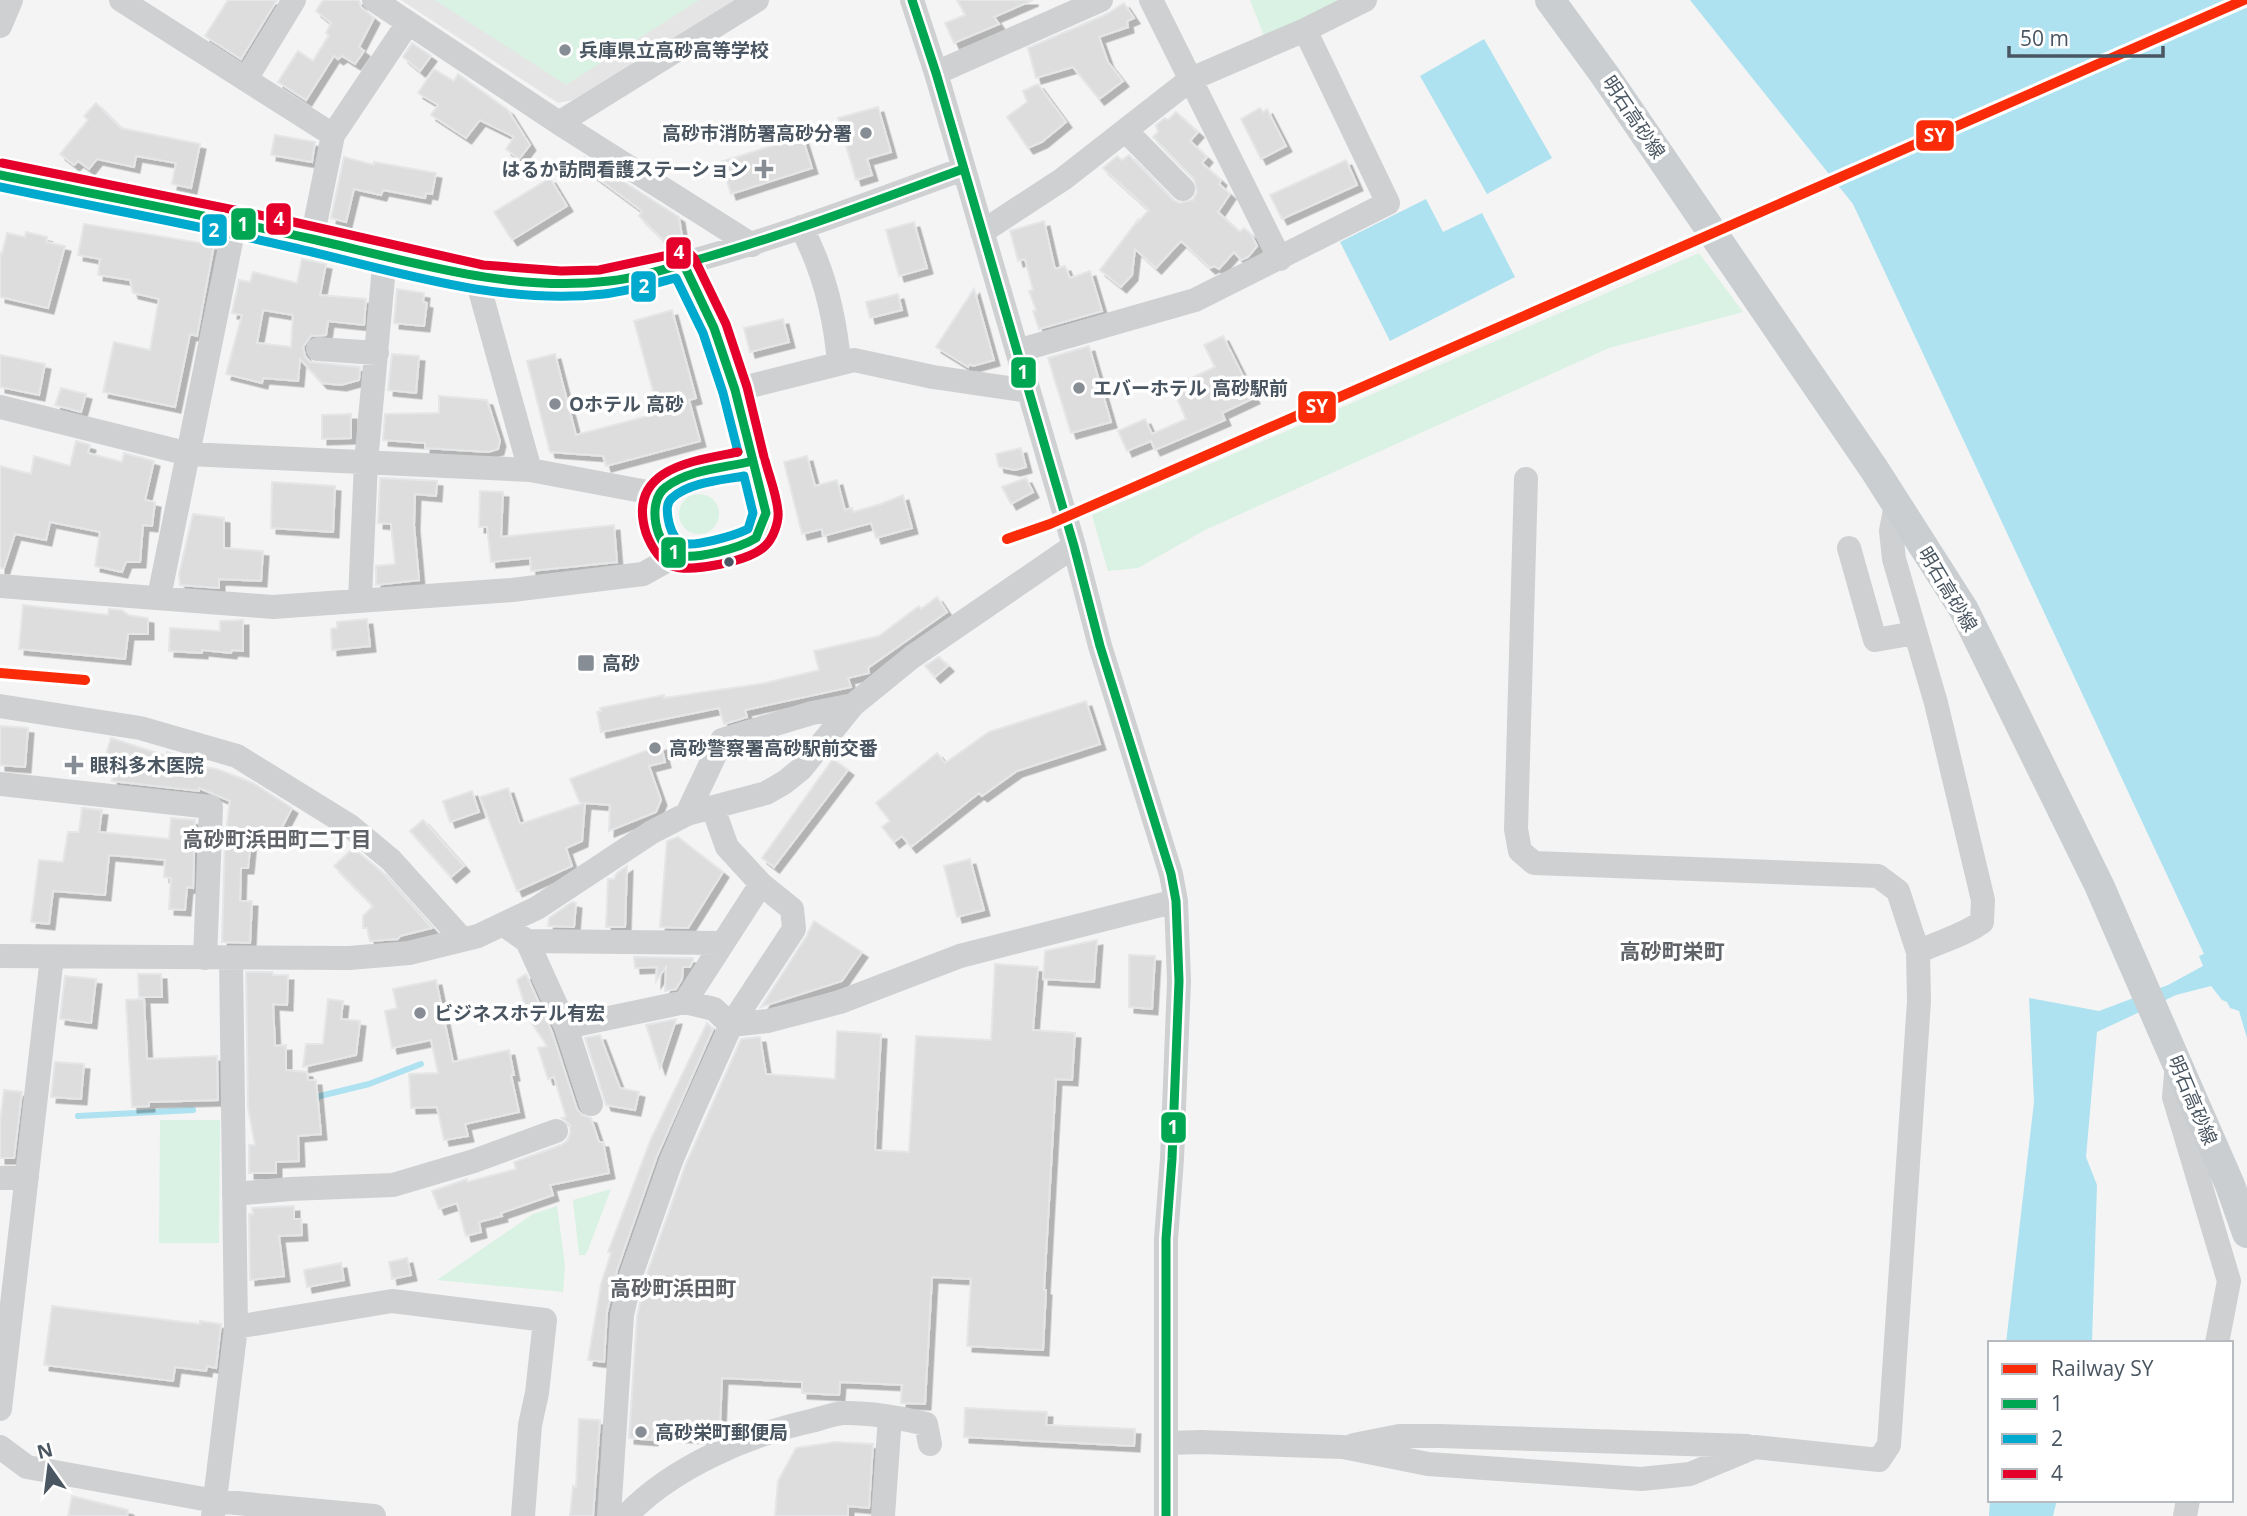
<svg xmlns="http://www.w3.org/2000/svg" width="2247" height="1516" viewBox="0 0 2247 1516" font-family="'Open Sans','Noto Sans JP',sans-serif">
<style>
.education{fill:#e6e5e6}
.green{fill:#d9f2e3}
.water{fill:#aee2f0}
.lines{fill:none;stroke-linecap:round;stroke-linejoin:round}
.stream{stroke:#aee2f0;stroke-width:6}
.building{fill:#ddddde;stroke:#e5e6e7;stroke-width:2;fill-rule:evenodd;filter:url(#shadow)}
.minor{stroke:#ced0d2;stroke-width:24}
.major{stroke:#caced1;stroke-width:30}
.bus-1-casing{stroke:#fff;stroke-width:14}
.bus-2-casing{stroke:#fff;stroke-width:14}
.bus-3-casing{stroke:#fff;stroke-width:14}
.bus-1{stroke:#00a651;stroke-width:9}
.bus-2{stroke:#00a9ce;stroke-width:9}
.bus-3{stroke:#e4002b;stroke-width:9}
.rail-1-casing{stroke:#fff;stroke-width:16}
.rail-1{stroke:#fa2b08;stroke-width:10}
.poi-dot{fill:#868d94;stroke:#fff;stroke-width:2.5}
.bus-dot{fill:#4a5661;stroke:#fff;stroke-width:2.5}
.labels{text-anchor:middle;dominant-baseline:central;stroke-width:7;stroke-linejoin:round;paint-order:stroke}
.poi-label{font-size:19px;font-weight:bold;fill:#4a5661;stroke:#fff;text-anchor:start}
.street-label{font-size:19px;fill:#4a5661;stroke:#fff}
.neighbourhood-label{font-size:21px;font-weight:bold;fill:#5f6368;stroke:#fff}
.line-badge{stroke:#fff;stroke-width:2.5}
.badge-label{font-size:19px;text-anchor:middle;font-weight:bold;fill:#fff}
</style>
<defs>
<filter id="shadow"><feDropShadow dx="5.5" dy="5.5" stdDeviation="0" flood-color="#0004"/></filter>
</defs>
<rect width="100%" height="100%" fill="#f4f4f4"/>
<path class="education" d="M401,0H734L573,100L558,103Z"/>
<path class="green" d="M435,0H699L566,85Z
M1250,0H1350L1266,41Z
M1699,253L1743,312L1609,348L1205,530L1138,568L1108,571L1092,515Z
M679 514a20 20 0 1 1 40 0a20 20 0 1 1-40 0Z
M160,1120H220L219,1243H159Z
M611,1189L588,1250L585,1255H579L573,1200Z
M557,1206L565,1265L563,1292L437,1280L533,1214Z"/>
<path class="water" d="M1690,0H2247V1038L2239,1011L2230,1008L2227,1002L2222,1000L2211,986L2176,995L2097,1032L2086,1157L2097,1185L2092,1343H2006L2034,1102L2029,998L2099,1011L2168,985L2203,966L2199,956L2204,954L1853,204Z
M1484,39L1552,158L1487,194L1420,76Z
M1426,199L1443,232L1482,213L1515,277L1390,341L1340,242Z
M1990,1500H2057L2053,1516H1989Z"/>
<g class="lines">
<path class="stream" d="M312,1098L369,1084L421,1064
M78,1116L193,1110"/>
</g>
<path class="building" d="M228,0H277L241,59L205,36Z
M323,0H359L361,7L374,18L359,47L364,51L355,64L342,56L338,59L334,56L306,100L278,82L298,51L313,61L329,35L326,33L331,23L316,11Z
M957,0H1033L994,17L999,24L954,43L945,23L965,15Z
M1124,3L1134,18L1127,21L1128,27L1099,37L1108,62L1123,81L1099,99L1073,67L1036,78L1028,48L1107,14Z
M412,43L431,56L420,71L403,57Z
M434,69L454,81L458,74L508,110L530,145L519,159L506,149L514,137L480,120L466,138L431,115L438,105L418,93Z
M1038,84L1066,122L1042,142L1028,148L1007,117L1027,102L1023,91Z
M96,103L121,128L200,144L191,188L172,184L176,163L136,156L134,167L97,159L89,169L78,161L74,165L60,154L88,120L84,116Z
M878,107L891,152L867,159L872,175L856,180L838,118Z
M1260,108L1263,112L1267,109L1286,146L1261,159L1241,119Z
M1176,112L1198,132L1190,141L1207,157L1202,163L1221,180L1219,184L1230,194L1218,212L1240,232L1244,228L1251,234L1257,246L1248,257L1241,260L1234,252L1219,269L1214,266L1210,268L1181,241L1156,268L1135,249L1132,275L1121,287L1100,270L1138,220V222L1149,210L1103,168L1117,156L1122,160L1129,155L1173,200L1180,203L1193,200L1197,192L1194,179L1153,137L1158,132L1156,125L1165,118L1168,120Z
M275,135L315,142L312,162L271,155Z
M802,136L812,168L731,194L721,162Z
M344,157L374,165V162L436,173L432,194L426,193L425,198L383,190L381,195L354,189L346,222L331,218Z
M585,157L679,217L682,236L664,241L639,216L642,211L576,162Z
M1346,160L1357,185L1282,219L1270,195Z
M550,178L567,206L512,240L494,212Z
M1044,221L1055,269L1065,266L1070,278L1090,271L1102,311L1039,329L1033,311L1036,310L1029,291L1033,290L1025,259L1018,261L1010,231Z
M914,222L927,268L899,276L886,230Z
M84,224L214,245L197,336L190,334L175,407L103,392L114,342L150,350L159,299L133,293L130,280L98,275L100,259L78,255Z
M26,232L47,237L46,242L65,246L48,308L0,297V253L2,254L7,233L25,237Z
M302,259L326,264L320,295L366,299L364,325L328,321L326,335L311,336L303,347L305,356L310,362L360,367L359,380L341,385L322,383L300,359L298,381L263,378L262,383L226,374L242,315L232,313L239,280L250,282L253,272L297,283ZM263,310L293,315L291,347L257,343Z
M397,289L424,293L423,302L427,303L424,326L394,323Z
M974,289L994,360L973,366L970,364L968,367L936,347Z
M898,294L902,310L870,318L866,302Z
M672,310L696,398L689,400L700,441L606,466L603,456L550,452L527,361L555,354L576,435L659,413L634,321Z
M783,319L789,342L750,352L744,328Z
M1223,336L1254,398L1222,413L1225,420L1155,450L1151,441L1127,451L1118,431L1145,419L1152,434L1186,419L1172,387L1215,367L1204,345Z
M1089,346L1111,422L1071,433L1048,358Z
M392,354L419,356L416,393L388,390Z
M0,355L45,364L39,395L0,387Z
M61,388L86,394L81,412L55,405Z
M439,396L487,400L500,441L498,449L488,452L425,448V443L383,440L385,414L439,413Z
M351,414V438L322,439V415Z
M76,441L90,445L88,453L122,462L124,453L154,461L145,500L155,502L152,526L143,525L140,562H126L122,572L95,566L100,532L50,522L46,540L15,534L4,568H0V466L31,474L34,456L70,466Z
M1021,448L1026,467L1015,470L999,467L996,454Z
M807,456L815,486L837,480L845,510L852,508L853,512L881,504L903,495L912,528L876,538L871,523L823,536L822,529L802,534L784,462Z
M380,478L437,481L436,496L415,494L414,525L419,580L376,585V566L395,564L391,524L378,523Z
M1026,478L1033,492L1011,504L1002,487Z
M272,482L335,486L333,532L271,528Z
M480,491L503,492L501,537L614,525L617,562L531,571L530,558L491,562L487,527H479Z
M193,514L224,518V548L263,551L261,581L219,579V588L180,585L179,574Z
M937,597L947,612L868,668L869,673L848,678L851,687L745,710L747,717L724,724L719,708L601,732L597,712L601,711L600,708L664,695V698L765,683L819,670L814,651L879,636L919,606L921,609Z
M23,605L108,615L109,609L122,610L128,615L148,618V634H128L125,659L19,649Z
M367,619L370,646L332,650L331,629L337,628V622Z
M243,620V651L232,650L231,653L202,650V653L169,651L170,628L220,631V621Z
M939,657L948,666L935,677L925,666Z
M1086,701L1100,744L1017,771L982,796L979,793L911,847L902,836L894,842L882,827L890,821L876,803L937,753L945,763L989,732Z
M0,726L28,728L25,767L0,765Z
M111,738L166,756L167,752L189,758L188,765L217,769L253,783L292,808L279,833L252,830L248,868H241L240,901H252L250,943L222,942L225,838L230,801L199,788V791L112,781L113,772L102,767Z
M661,745L665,762L649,766L661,800L656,812L609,831L610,805L585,803L582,841L566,848L572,866L517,891L480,797L508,788L520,824L583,803H580L570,779Z
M833,759L848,770L774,867L762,858Z
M472,791L479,812L450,822L443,801Z
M82,808L102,810L99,832L169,839L171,818L195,820L193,888L187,887L185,910L169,909L171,878L164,877L165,860L109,855L105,895L53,891L49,924L31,922L39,860L63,862L68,832H79Z
M423,820L464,866L451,877L410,831Z
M678,837L723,872L688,928L660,927L667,841Z
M353,848L381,871L432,928L400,936L398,939L370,941L367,928H363V916L373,906L334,866Z
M970,859L984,910L957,917L944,866Z
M627,866L625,927H606L608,879H614L617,873Z
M572,902L576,903L574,927L548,926L549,918Z
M814,921L862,952L842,981L761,1007L806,937Z
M1097,940L1094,982L1043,979L1045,951Z
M1129,955L1155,956L1152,1009L1129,1007Z
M634,957L693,958L692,963L690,967H683L682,979L676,989L665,991L666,967L656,981L657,967L635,968Z
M995,964L1038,967L1033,1030L1075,1033L1072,1080L1056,1079L1044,1290H1046L1043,1350L967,1346L971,1279L932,1277L925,1404L901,1403L902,1385L840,1382L839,1395L802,1393V1382L722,1378L720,1425L704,1424L703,1438L652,1435V1440L629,1438L637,1317L645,1279L685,1166L741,1039L760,1037L766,1074L835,1079L837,1031L881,1034L875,1150L909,1152L916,1036L991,1040Z
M246,972H272L273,975H288L287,1005L273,1004L275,1046L286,1045V1070L307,1072L308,1080H316L321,1134L298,1136L299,1161L276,1162V1173H249V1145H255L248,1108Z
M138,974H161L162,997H139Z
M526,974L552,1032L577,1109L582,1115L591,1118L599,1142H603L609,1173L550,1185L553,1195L501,1213L502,1216L479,1222L481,1232L466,1236L457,1203L439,1209L432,1191L467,1179V1182L516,1169L514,1162L561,1145L567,1141L570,1134V1125L562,1118L566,1117L554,1077L548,1079L538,1048L547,1046L529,1019L517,980Z
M65,976L96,979L91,1023L60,1019Z
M436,980L453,1062L509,1050L514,1075H511L519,1112L465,1124L468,1136L444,1140L437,1107L411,1108L409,1074L438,1073L431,1040L392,1048L385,1011L397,1008L393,989Z
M144,999L147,1059L217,1056L218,1100L149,1102V1106L132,1107L126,1000Z
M328,999L343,1001L341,1019L360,1021L356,1055L303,1067L306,1044H323Z
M676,1019L675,1023L660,1068L646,1025Z
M707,1023L713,1029L657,1156L617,1270L607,1312L604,1362L588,1360L601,1284L611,1253L608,1252L651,1139Z
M600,1035L620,1088L639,1092L635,1110L606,1105L585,1038Z
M55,1062L84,1064L81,1099L51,1097Z
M4,1090L22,1092L14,1158H0V1122Z
M294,1206V1219H301L302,1235L279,1236L284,1276L250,1280L249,1214H253L252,1208Z
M407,1258L411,1275L392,1279L389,1262Z
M341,1263L344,1280L307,1287L304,1270Z
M52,1306L200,1324V1321L221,1324L216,1368L207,1366L206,1371L175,1367L173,1381L44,1365Z
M965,1408L1047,1412L1046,1425L1135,1429L1134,1446L964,1437Z
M579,1419L600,1420L593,1516H570L573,1486L576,1487Z
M835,1442L873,1444L869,1508L848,1506V1516H775L778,1481L796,1448Z
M72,1496L128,1510L127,1516H68Z"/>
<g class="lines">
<path class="minor" d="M121,0L333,135
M374,0L559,123L752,245
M912,0L936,73L1074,546L1100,646L1171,874L1176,901L1179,981L1172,1159L1166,1239V1516
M1151,0L1280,259
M0,26L11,0
M936,73L1101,0
M246,79L294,0
M559,123L757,0
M1126,131L1183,189
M0,175C104,196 208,216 312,239C406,260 501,290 599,282C630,280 661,269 692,261C784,236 873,202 963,169
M801,227C824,270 835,315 839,363
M982,232L1063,179L1191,79L1305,30L1365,0
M312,239L333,135L408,23
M683,263L714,328L735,390L766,513C764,522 762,531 756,538C746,547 691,559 678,555C660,550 649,510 658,495C661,490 666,486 670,484C687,472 731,467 753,461
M476,276L530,470
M318,349L377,353
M1017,351L1195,300L1388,203L1305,30
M735,390L854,360L933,377L1029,391
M0,407L189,454L530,470L658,494
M1896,504L1891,531L1894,559L1936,703L1983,900L1982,922C1963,936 1940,941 1918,952
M1849,548L1875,640L1915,633
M0,586L273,607L512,590L643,574L677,555
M159,597L235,222
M360,599L366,462L385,256
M0,706L140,728L237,756L350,826L391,860L463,940
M0,784L211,807L205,958
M687,814L722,740L812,713L853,705
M504,925L527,941L722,943
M527,941L566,1027L591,1104
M0,956L349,958L409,953L478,936L537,908L652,832L687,814L766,793L785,782L801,769L853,705L912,657L1074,546
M685,1002L761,884
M566,1027L685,1002L714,1009L731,1025L768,1021L840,1002L960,956L1176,901
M2177,1063L2174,1097L2229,1281L2217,1343
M0,1178L27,1177
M234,1194L290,1189L393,1185L474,1161L556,1131
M236,1327L392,1301L545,1320L537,1393L530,1425L523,1516
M0,1409L52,957
M1166,1443L1201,1442L1343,1447L1428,1464L1641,1479L1690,1474L1755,1447L1879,1460L1889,1445L1919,1001L1918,952L1898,891L1878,876L1534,863L1520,851L1516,829L1526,479
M1354,1445L1399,1436H1440L1747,1446
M0,1447L27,1467L215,1501L374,1516
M213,1516L236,1327L231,959
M609,1516L622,1315L631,1275L671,1161L691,1114L731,1025L794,929L792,909L761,884L727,847L713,808
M626,1516C672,1467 750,1434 815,1420C825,1417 836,1413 846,1413C872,1413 901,1418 926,1424L930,1444
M883,1516L890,1417
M2185,1516L2188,1500"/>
<path class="major" d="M1550,0L1604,74L1874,469L1964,610L2099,885L2230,1185L2247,1233"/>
<g class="bus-1-casing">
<path id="bus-1" d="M912,0L936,73L1074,546L1100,646L1171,874L1176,901L1179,981L1172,1159L1166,1239V1516
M0,175C104,196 208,216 312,239C409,261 509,293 609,281C643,277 675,266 707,257C794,232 878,200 963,169
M683,263L714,328L735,390L753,461
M753,461L766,513L756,538C740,548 696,560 678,555C655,548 646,501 666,487C690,469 725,468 753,461Z"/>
</g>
<g class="bus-2-casing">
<path id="bus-2" d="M0,187C95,207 191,224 286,246C389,269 496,306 604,294C629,291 653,284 676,278L703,333L723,393L738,452
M744,476L753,513L748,529C736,535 691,549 680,542C673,538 669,525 668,518C667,511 666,503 672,498C689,482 722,480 744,476Z"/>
</g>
<g class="bus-3-casing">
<path id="bus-3" d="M2,163L289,221L483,265L561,271L599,270L687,251L694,258L726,324L747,387L764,457
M738,452C693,461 626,468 646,533C651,546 659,560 672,566C691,573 750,561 765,546C773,539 779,522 778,512C777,495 769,476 765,460"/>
</g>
<use href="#bus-1" class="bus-1"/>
<use href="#bus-2" class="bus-2"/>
<use href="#bus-3" class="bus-3"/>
<g class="rail-1-casing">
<path id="rail-1" d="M1007,539L1050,524L2244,0
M0,673L85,680"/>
</g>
<use href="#rail-1" class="rail-1"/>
</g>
<g class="poi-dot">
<circle cx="565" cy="50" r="7"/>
<circle cx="866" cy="133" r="7"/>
<path d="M760.5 158.5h7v7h7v7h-7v7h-7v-7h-7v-7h7z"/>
<circle cx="1079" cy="388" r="7"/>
<circle cx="555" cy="404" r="7"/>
<rect x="577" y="654" width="18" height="18" rx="3.5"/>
<circle cx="655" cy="748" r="7"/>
<path d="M70.5 754.5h7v7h7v7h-7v7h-7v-7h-7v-7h7z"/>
<circle cx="420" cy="1013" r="7"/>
<circle cx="641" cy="1432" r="7"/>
</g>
<circle class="bus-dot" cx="729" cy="562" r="6"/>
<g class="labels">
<g class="poi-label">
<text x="579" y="50">兵庫県立高砂高等学校</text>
<text x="852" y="133" text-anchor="end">高砂市消防署高砂分署</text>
<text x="748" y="169" text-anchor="end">はるか訪問看護ステーション</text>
<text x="1093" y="388">エバーホテル 高砂駅前</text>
<text x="569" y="404">Oホテル 高砂</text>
<text x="602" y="663">高砂</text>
<text x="669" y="748">高砂警察署高砂駅前交番</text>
<text x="90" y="765">眼科多木医院</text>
<text x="434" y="1013">ビジネスホテル有宏</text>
<text x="655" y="1432">高砂栄町郵便局</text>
</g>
<g class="street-label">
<text transform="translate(1634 117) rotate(56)">明石高砂線</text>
<text transform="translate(1948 589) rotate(59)">明石高砂線</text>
<text transform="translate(2193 1100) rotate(67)">明石高砂線</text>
</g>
<g class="neighbourhood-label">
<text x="277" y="839">高砂町浜田町二丁目</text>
<text x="1672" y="951">高砂町栄町</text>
<text x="673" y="1288">高砂町浜田町</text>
</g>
</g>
<g class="line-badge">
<rect x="1915" y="119" width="40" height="33" rx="7" fill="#fa2b08"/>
<rect x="265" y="202" width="27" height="34" rx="7" fill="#e4002b"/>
<rect x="230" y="207" width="27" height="34" rx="7" fill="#00a651"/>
<rect x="201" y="213" width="27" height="34" rx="7" fill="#00a9ce"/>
<rect x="665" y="236" width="27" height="34" rx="7" fill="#e4002b"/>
<rect x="630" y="270" width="27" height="33" rx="7" fill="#00a9ce"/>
<rect x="1010" y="356" width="27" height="33" rx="7" fill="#00a651"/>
<rect x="1297" y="390" width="40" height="34" rx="7" fill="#fa2b08"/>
<rect x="660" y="536" width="27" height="33" rx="7" fill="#00a651"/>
<rect x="1160" y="1111" width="27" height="33" rx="7" fill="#00a651"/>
</g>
<g class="badge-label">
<text x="1935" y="142">SY</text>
<text x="279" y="226">4</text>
<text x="243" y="231">1</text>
<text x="214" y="237">2</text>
<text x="679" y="259">4</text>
<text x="644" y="293">2</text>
<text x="1023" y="379">1</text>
<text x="1317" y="413">SY</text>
<text x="674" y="559">1</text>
<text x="1173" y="1134">1</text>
</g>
<rect x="1988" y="1341" width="245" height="161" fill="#ffffff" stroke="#b7bbc0" stroke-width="2"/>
<rect x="2002" y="1364" width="35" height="10" fill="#fa2b08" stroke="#b7bbc0" stroke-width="2"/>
<text x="2051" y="1376" font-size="21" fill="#4a5661">Railway SY</text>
<rect x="2002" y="1399" width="35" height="10" fill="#00a651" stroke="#b7bbc0" stroke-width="2"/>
<text x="2051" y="1411" font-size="21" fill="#4a5661">1</text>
<rect x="2002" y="1434" width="35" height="10" fill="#00a9ce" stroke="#b7bbc0" stroke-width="2"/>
<text x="2051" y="1446" font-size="21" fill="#4a5661">2</text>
<rect x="2002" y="1469" width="35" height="10" fill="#e4002b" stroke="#b7bbc0" stroke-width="2"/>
<text x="2051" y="1481" font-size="21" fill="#4a5661">4</text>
<g transform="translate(49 1467) rotate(346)" stroke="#ffffff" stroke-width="5" paint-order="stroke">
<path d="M0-5L12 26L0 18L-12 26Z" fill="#4a5661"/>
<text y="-10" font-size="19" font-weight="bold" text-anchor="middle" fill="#4a5661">N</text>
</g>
<path d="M2009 46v10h154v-10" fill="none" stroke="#4a5661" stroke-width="3.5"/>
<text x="2020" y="46" font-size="21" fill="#4a5661" stroke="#ffffff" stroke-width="5" paint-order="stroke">50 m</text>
</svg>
